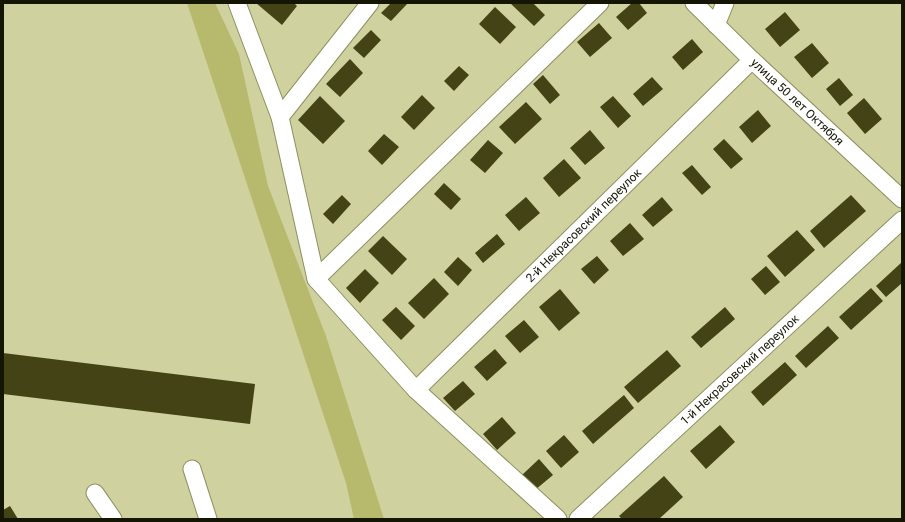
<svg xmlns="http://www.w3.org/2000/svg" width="905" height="522" viewBox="0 0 905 522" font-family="Roboto,sans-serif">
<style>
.green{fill:#b7ba6c}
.building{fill:#434316}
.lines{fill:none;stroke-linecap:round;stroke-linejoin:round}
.minor-casing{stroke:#8e9060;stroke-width:19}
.minor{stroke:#fff;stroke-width:17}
.labels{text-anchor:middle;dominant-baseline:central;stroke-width:4;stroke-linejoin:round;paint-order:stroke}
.street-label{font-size:12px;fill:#151503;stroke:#eef0d6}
</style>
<rect width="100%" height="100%" fill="#cfd19e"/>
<path class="green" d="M187,3H215L239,54L268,186L326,336L384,519H354L346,483Z"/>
<path class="building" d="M256,3H294L297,6L282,25Z
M391,3H408L391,21L381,13Z
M510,3H533L545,15L534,26Z
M632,3H639L647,13L628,30L616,17Z
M495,7L516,27L500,44L479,24Z
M785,12L800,30L780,47L765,29Z
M599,23L612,38L590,57L577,42Z
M371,30L381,40L364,58L353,48Z
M692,39L703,52L683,70L672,57Z
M812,43L829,63L812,78L794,57Z
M350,59L363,73L340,97L326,84Z
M459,66L469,75L454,91L444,81Z
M543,75L560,95L550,104L533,84Z
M652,77L663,89L643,106L633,94Z
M839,78L853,95L840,106L826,89Z
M422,95L435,108L414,130L401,117Z
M320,96L345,121L323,144L298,120Z
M613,96L631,116L618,128L600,107Z
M864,98L882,119L865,134L847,113Z
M526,102L542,119L515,144L499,127Z
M758,110L771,126L752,143L739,127Z
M590,130L605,148L585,165L570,148Z
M384,134L399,147L382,165L368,151Z
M724,139L743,159L731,169L713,149Z
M488,140L503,153L485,173L470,160Z
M564,159L581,178L559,197L543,178Z
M692,165L711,187L702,195L682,173Z
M444,183L461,199L451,210L434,194Z
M342,195L351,204L333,224L323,214Z
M851,195L866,211L824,248L810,231Z
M526,197L540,213L519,231L505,215Z
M662,197L673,210L653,227L642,215Z
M630,223L644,239L623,256L610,241Z
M797,230L815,250L785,277L767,256Z
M497,234L505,244L483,263L475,253Z
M383,236L407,259L392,275L368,251Z
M597,256L609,270L594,284L581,269Z
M458,257L472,270L458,286L444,272Z
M902,262V283L886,297L876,286Z
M766,266L780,282L765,295L751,279Z
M365,269L379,283L360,303L346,288Z
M434,278L449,294L424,319L408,303Z
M871,288L883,301L851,330L839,317Z
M560,289L580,313L559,331L539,307Z
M396,307L415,326L401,340L382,320Z
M725,307L735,319L701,348L691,337Z
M524,320L539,337L520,353L505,336Z
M828,326L839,338L806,368L795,356Z
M495,349L507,363L487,381L474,367Z
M667,350L681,366L638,403L624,387Z
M3,353L255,384L250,424L3,394Z
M785,362L797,375L763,406L751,392Z
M463,381L475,394L455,411L443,398Z
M624,395L634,408L593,444L582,431Z
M502,417L516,433L497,450L483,434Z
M720,425L735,442L706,469L690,451Z
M564,435L579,452L561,468L546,451Z
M539,459L553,475L535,490L522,475Z
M664,476L683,497L659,519H622L619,516Z
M10,506L18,519H3V510Z"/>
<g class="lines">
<g class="minor-casing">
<g id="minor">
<path d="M237,3L280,117L316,279L416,390L558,519"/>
<path id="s1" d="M694,3L752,60L902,199"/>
<path d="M716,25L725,3"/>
<path d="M280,117L370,3"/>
<path d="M316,279L600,3"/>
<path id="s2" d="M416,390L752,60"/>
<path d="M192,469L208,519"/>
<path d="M95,493L113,519"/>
<path id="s3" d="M578,519L902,220"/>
</g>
</g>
<use href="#minor" class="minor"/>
</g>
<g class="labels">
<g class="street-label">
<text stroke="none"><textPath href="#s1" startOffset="143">улица 50 лет Октября</textPath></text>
<text stroke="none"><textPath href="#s2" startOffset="235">2-й Некрасовский переулок</textPath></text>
<text stroke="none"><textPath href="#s3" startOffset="220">1-й Некрасовский переулок</textPath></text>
</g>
</g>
<rect width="905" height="522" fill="none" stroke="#151503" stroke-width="8"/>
</svg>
